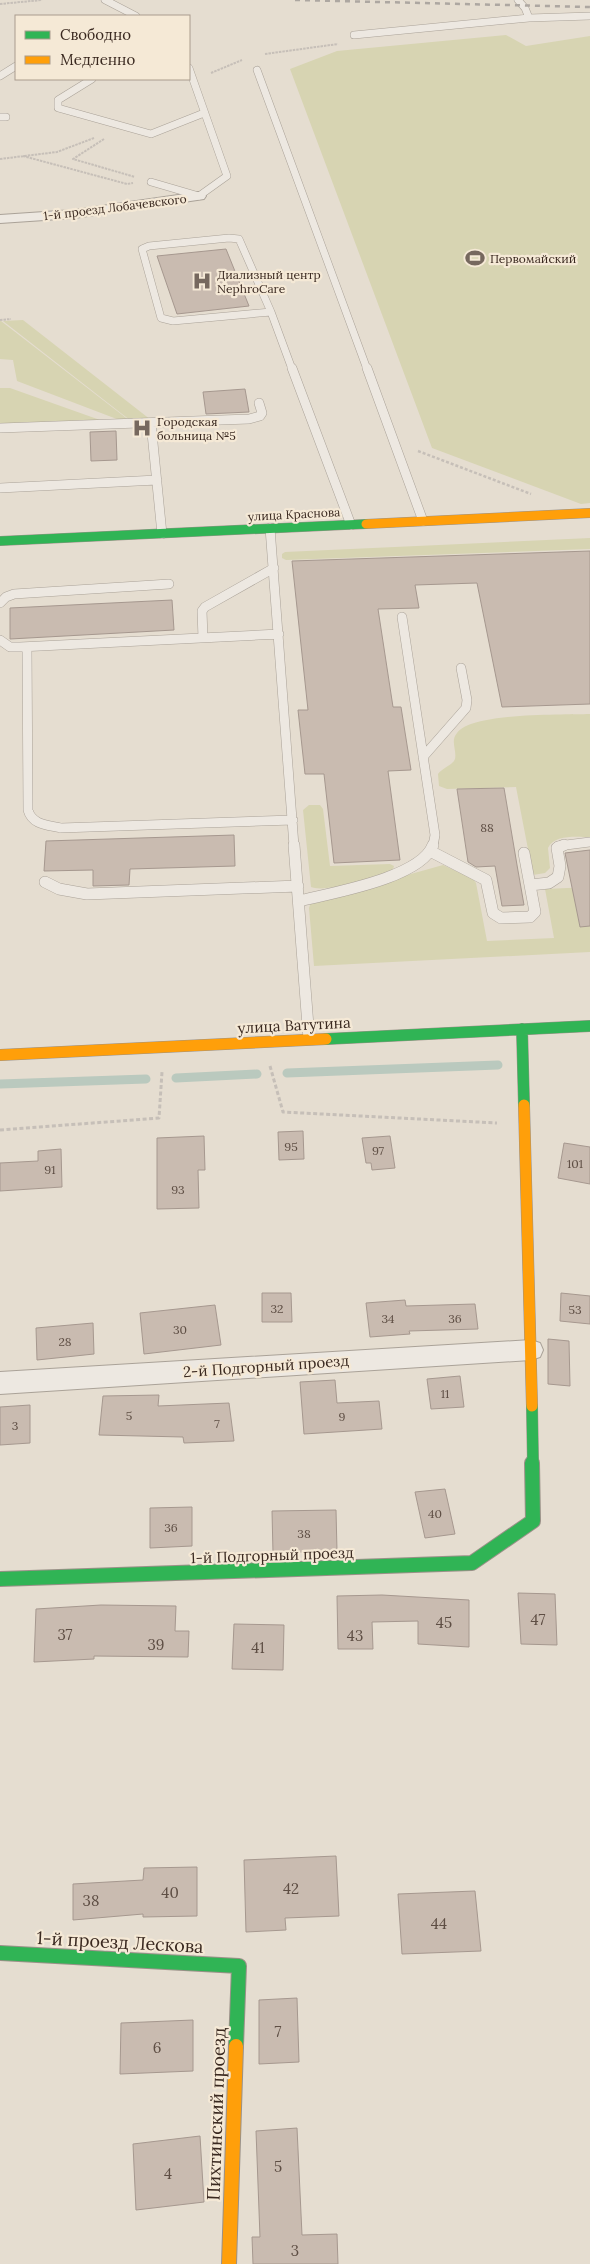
<svg xmlns="http://www.w3.org/2000/svg" width="590" height="2264" viewBox="0 0 590 2264" font-family="Lora,serif">
<style>
.green{fill:#d7d4b2}
.lines{fill:none;stroke-linecap:round;stroke-linejoin:round}
.stream{stroke:#bac9be;stroke-width:9}
.building{fill:#c9bbb0;stroke:#a6988f}
.lane-far2-casing{stroke:#aaa298;stroke-width:8}
.lane-far1-casing{stroke:#aaa298;stroke-width:10}
.lane-casing{stroke:#aaa298;stroke-width:12}
.street-casing{stroke:#aaa298;stroke-width:2}
.fast-far2-casing{stroke:#9a9188;stroke-width:10}
.fast-far1-casing{stroke:#9a9188;stroke-width:12}
.fast-casing{stroke:#9a9188;stroke-width:16}
.slow-far2-casing{stroke:#9a9188;stroke-width:10}
.slow-far1-casing{stroke:#9a9188;stroke-width:12}
.slow-casing{stroke:#9a9188;stroke-width:16}
.path-far2{stroke:#c6bfb8;stroke-width:2;stroke-dasharray:2.5 1;stroke-linecap:butt}
.path-far1{stroke:#c6bfb8;stroke-width:2.5;stroke-dasharray:3 2;stroke-linecap:butt}
.path{stroke:#c6bfb8;stroke-width:3;stroke-dasharray:4 2.5;stroke-linecap:butt}
.lane-far2{stroke:#ede8e1;stroke-width:7}
.lane-far1{stroke:#ede8e1;stroke-width:9}
.lane{stroke:#ede8e1;stroke-width:11}
.street{fill:#ede8e1;fill-rule:evenodd}
.fast-far2{stroke:#30b455;stroke-width:9}
.fast-far1{stroke:#30b455;stroke-width:11}
.fast{stroke:#30b455;stroke-width:14}
.slow-far2{stroke:#ff9f0a;stroke-width:9}
.slow-far1{stroke:#ff9f0a;stroke-width:11}
.slow{stroke:#ff9f0a;stroke-width:14}
.rail{stroke:#ada7a1;stroke-width:2.5;stroke-dasharray:5 5;stroke-linecap:butt}
.labels{text-anchor:middle;dominant-baseline:central;stroke-width:4.5;stroke-linejoin:round;paint-order:stroke}
.far-street-label{font-size:12px;fill:#3a2920;stroke:#f5e9d6}
.far-poi-label{font-size:12px;fill:#3a2920;stroke:#f5e9d6;text-anchor:start}
.number-label{font-size:12px;fill:#5e4e44}
.street-label{font-size:15px;fill:#3a2920;stroke:#f5e9d6}
.near-number-label{font-size:15px;fill:#5e4e44}
.near-street-label{font-size:18px;fill:#3a2920;stroke:#f5e9d6}
</style>
<rect width="100%" height="100%" fill="#e5ddd0"/>
<path class="green" d="M506,35L526,46L590,36V503L581,504L432,448L290,69L337,51Z
M23,320L151,420L131,421L3,321Z
M0,321H1L130,421H122L17,381L13,360L0,359Z
M0,388H10L100,420L0,425Z
M590,538V549L286,560L282,558V554L285,552Z
M590,714V837C577,837 554,834 548,848L550,868L545,873L533,875L516,787L447,789L439,786L438,774C442,768 453,765 455,759C457,750 450,741 457,733C472,712 564,715 590,714Z
M309,805H320L323,809L330,866L390,864L394,866L393,869C381,878 324,893 311,887L303,810Z
M443,865L473,879L476,883L487,941L554,938L545,889L590,887V952L314,966L309,908L311,902Z"/>
<g class="lines">
<path class="stream" d="M287,1073L498,1065
M176,1078L257,1074
M0,1084L146,1079"/>
</g>
<path class="building" d="M226,249L249,306L177,314L157,256Z
M245,389L249,412L206,414L203,392Z
M116,431L117,460L91,461L90,432Z
M590,551V704L502,707L477,583L415,585L419,608L378,609L393,707H401L411,770L388,771L400,860L334,863L324,774H305L298,710H308L292,561Z
M172,600L174,630L10,639V608Z
M504,788L517,865L524,905L502,906L495,866L476,867L468,862L457,789Z
M234,835L235,866L130,869L129,885L93,886V870L44,871L46,841Z
M590,850V926L580,927L565,853Z
M303,1131L304,1159L279,1160L278,1132Z
M204,1136L205,1170H198L199,1208L157,1209V1138Z
M390,1136L395,1168L372,1170L371,1163H366L362,1138Z
M564,1143L590,1147V1184L558,1178Z
M61,1149L62,1187L0,1191V1163L38,1161V1151Z
M262,1293H291L292,1322H262Z
M561,1293L590,1296V1324L560,1321Z
M405,1300L406,1306L475,1304L478,1329L409,1331L410,1334L370,1337L366,1303Z
M215,1305L221,1345L144,1354L140,1313Z
M93,1323L94,1354L37,1360L36,1328Z
M548,1339L569,1341L570,1386L548,1384Z
M460,1376L464,1407L431,1409L427,1379Z
M335,1380L337,1403L379,1401L382,1429L304,1434L300,1382Z
M159,1395L158,1406L229,1403L234,1441L184,1443L183,1437L99,1435L103,1396Z
M30,1405V1443L0,1445V1407Z
M445,1489L455,1534L425,1538L415,1492Z
M192,1507V1546L150,1548V1508Z
M336,1510L337,1551L273,1553L272,1511Z
M518,1593L555,1594L557,1645L521,1644Z
M382,1595L469,1600V1647L418,1644V1621L372,1622L373,1649H338L337,1596Z
M101,1605L176,1606L175,1631H189L188,1657L94,1656V1659L34,1662L36,1609Z
M234,1624L284,1625L283,1670L232,1669Z
M336,1856L339,1916L285,1918L286,1930L246,1932L244,1860Z
M197,1867V1916L143,1917V1914L73,1920V1884L143,1880L144,1868Z
M475,1891L481,1951L402,1954L398,1894Z
M297,1998L299,2062L259,2064V2000Z
M193,2020V2071L120,2074L121,2023Z
M297,2128L302,2235L337,2234L338,2264H253L252,2237H260L256,2131Z
M200,2136L204,2202L136,2210L133,2144Z"/>
<g class="lines">
<g class="lane-far2-casing">
<path id="lane-far2" d="M105,0L136,16
M529,18L590,16
M354,35L529,18L525,8L518,0
M257,70L367,369
M0,76L16,66
M92,79L58,100V108L151,134L204,113
M0,117H6
M151,182L199,196L227,176L189,68
M229,238L239,239L271,312L173,321L161,318L142,249L149,246Z
M271,312L292,369"/>
</g>
<g class="lane-far1-casing">
<path id="lane-far1" d="M292,368L351,525
M367,368L423,521
M151,423L162,534
M0,428L249,419L260,416L262,413L259,403
M0,488L157,480
M270,528L294,846
M0,603L6,597L14,594L169,584
M402,617L435,835L433,846
M203,638L202,611L205,607L274,568
M0,640L10,647H20L279,634
M27,647L28,810C32,825 48,825 61,828L293,820
M423,757L466,708L467,700L461,668
M558,846L590,842"/>
</g>
<g class="lane-casing">
<path id="lane" d="M294,845L309,1039
M430,851L486,880L493,913L501,918L530,917L535,912L524,853
M45,882L59,889L87,894L298,886
M530,885L549,883L558,877L560,866L557,848L564,845
M299,901C331,893 421,878 433,845"/>
</g>
<g class="street-casing">
<path id="street" d="M199,192L204,193L206,196L204,199L74,218L0,223V215L74,210Z
M531,1340L540,1343L543,1350L540,1357L531,1360L0,1394V1372Z"/>
</g>
<g class="fast-far2-casing">
<path id="fast-far2" d="M0,541L366,524"/>
</g>
<g class="fast-far1-casing">
<path id="fast-far1" d="M522,1029L524,1105
M326,1039L590,1026
M532,1406L533,1464"/>
</g>
<g class="fast-casing">
<path id="fast" d="M0,1579L472,1563L533,1521L532,1463
M0,1953L239,1966L236,2046"/>
</g>
<g class="slow-far2-casing">
<path id="slow-far2" d="M366,524L590,513"/>
</g>
<g class="slow-far1-casing">
<path id="slow-far1" d="M0,1055L326,1039
M524,1105L532,1406"/>
</g>
<g class="slow-casing">
<path id="slow" d="M229,2264L236,2046"/>
</g>
<path class="path-far2" d="M0,4L42,0
M265,54L338,44
M211,73L242,60
M104,139L73,159L135,177
M23,156L127,184L133,183
M0,159L57,152L94,138
M0,320L11,319"/>
<path class="path-far1" d="M418,451L531,494"/>
<path class="path" d="M270,1066L283,1112L497,1123
M0,1130L159,1118L162,1072"/>
<use href="#lane-far2" class="lane-far2"/>
<use href="#lane-far1" class="lane-far1"/>
<use href="#lane" class="lane"/>
<use href="#street" class="street"/>
<use href="#fast-far2" class="fast-far2"/>
<use href="#fast-far1" class="fast-far1"/>
<use href="#fast" class="fast"/>
<use href="#slow-far2" class="slow-far2"/>
<use href="#slow-far1" class="slow-far1"/>
<use href="#slow" class="slow"/>
<path class="rail" d="M295,0L590,7"/>
</g>
<defs>
<g id="stadium-bare" transform="scale(1.5)"><path d="M0-5a6.5 5 0 1 0 0 10a6.5 5 0 1 0 0-10ZM-3.5-1.8h7v3.6h-7Z" fill="#76685e" stroke="#f5e9d6" stroke-width="2.5" paint-order="stroke"/></g>
<g id="hospital-bare" transform="scale(1.5)"><path d="M-5-5h3v3.5h4V-5h3V5h-3V1.5h-4V5h-3Z" fill="#76685e" stroke="#f5e9d6" stroke-width="2.5" paint-order="stroke"/></g>
</defs>
<g fill-rule="evenodd">
<use href="#stadium-bare" x="475" y="258"/>
<use href="#hospital-bare" x="202" y="281"/>
<use href="#hospital-bare" x="142" y="428"/>
</g>
<g class="labels">
<g class="far-street-label">
<text transform="translate(115 207) rotate(-7)">1-й проезд Лобачевского</text>
<text transform="translate(294 514) rotate(-3)">улица Краснова</text>
</g>
<g class="far-poi-label">
<text x="490" y="258">Первомайский</text>
<text x="217" y="274">Диализный центр<tspan x="217" dy="14">NephroCare</tspan></text>
<text x="157" y="421">Городская<tspan x="157" dy="14">больница №5</tspan></text>
</g>
<g class="number-label">
<text x="487" y="827">88</text>
<text x="291" y="1146">95</text>
<text x="378" y="1150">97</text>
<text x="575" y="1163">101</text>
<text x="50" y="1169">91</text>
<text x="178" y="1189">93</text>
<text x="277" y="1308">32</text>
<text x="575" y="1309">53</text>
<text x="388" y="1318">34</text>
<text x="455" y="1318">36</text>
<text x="180" y="1329">30</text>
<text x="65" y="1341">28</text>
<text x="445" y="1393">11</text>
<text x="129" y="1415">5</text>
<text x="342" y="1416">9</text>
<text x="217" y="1423">7</text>
<text x="15" y="1425">3</text>
<text x="435" y="1513">40</text>
<text x="171" y="1527">36</text>
<text x="304" y="1533">38</text>
</g>
<g class="street-label">
<text transform="translate(294 1025) rotate(-3)">улица Ватутина</text>
<text transform="translate(266 1366) rotate(-4)">2-й Подгорный проезд</text>
<text transform="translate(272 1555) rotate(-2)">1-й Подгорный проезд</text>
</g>
<g class="near-number-label">
<text x="538" y="1619">47</text>
<text x="444" y="1622">45</text>
<text x="65" y="1634">37</text>
<text x="355" y="1635">43</text>
<text x="156" y="1644">39</text>
<text x="258" y="1647">41</text>
<text x="291" y="1888">42</text>
<text x="170" y="1892">40</text>
<text x="91" y="1900">38</text>
<text x="439" y="1923">44</text>
<text x="278" y="2031">7</text>
<text x="157" y="2047">6</text>
<text x="278" y="2166">5</text>
<text x="168" y="2173">4</text>
<text x="295" y="2250">3</text>
</g>
<g class="near-street-label">
<text transform="translate(120 1942) rotate(3)">1-й проезд Лескова</text>
<text transform="translate(216 2114) rotate(-88)">Пихтинский проезд</text>
</g>
</g>
<rect x="15" y="15" width="175" height="65" fill="#f5e9d6" stroke="#aa9c8d"/>
<rect x="25" y="31" width="25" height="8" fill="#30b455" stroke="#aa9c8d"/>
<text x="60" y="40" font-size="15" fill="#3a2920">Свободно</text>
<rect x="25" y="56" width="25" height="8" fill="#ff9f0a" stroke="#aa9c8d"/>
<text x="60" y="65" font-size="15" fill="#3a2920">Медленно</text>
</svg>
